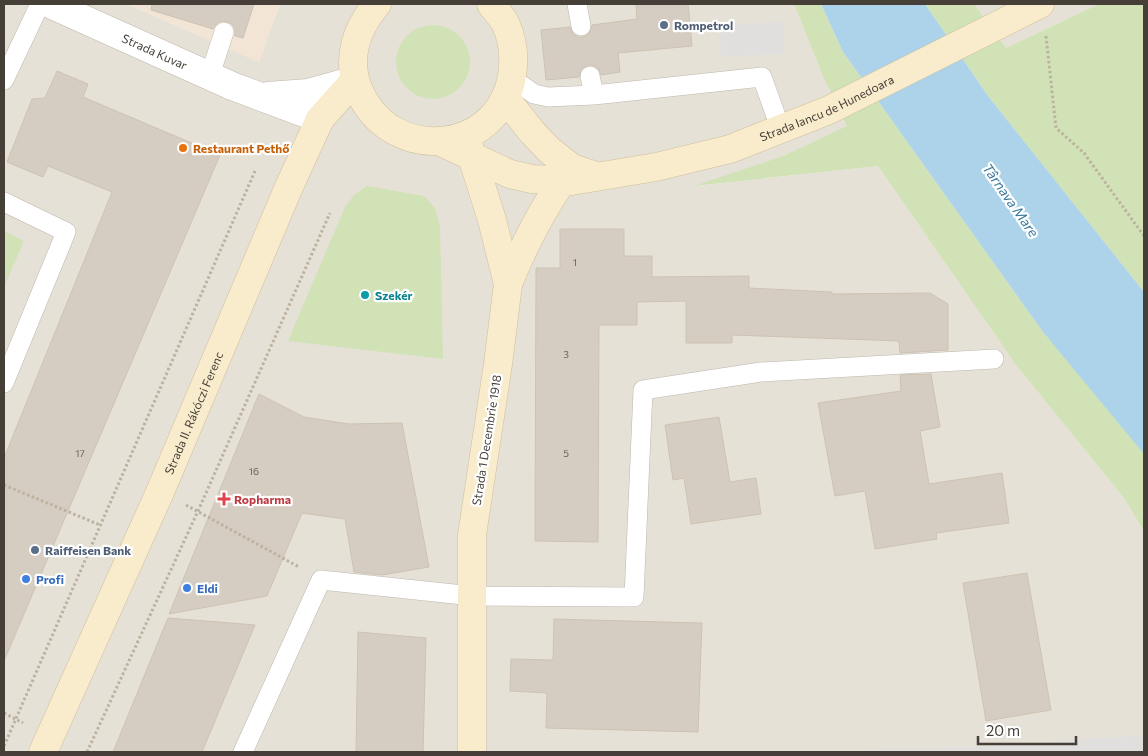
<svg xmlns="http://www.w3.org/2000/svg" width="1148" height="756" viewBox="0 0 1148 756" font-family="Commissioner,sans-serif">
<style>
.residential{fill:#e6e1d7}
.commercial{fill:#f2e5d6}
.green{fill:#d0e2b6}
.parking{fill:#e1dfdd}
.water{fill:#acd3e9}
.building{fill:#d6cdc2;stroke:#cdc2b3}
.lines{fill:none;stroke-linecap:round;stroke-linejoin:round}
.service-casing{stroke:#bdb6ac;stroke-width:20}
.minor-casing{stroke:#bdb6ac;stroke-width:29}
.secondary-casing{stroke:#cdbe9d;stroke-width:29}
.path{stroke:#bdb19f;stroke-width:3;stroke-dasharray:2.5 2.5;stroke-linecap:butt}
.service{stroke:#fff;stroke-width:19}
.minor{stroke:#fff;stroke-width:28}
.secondary{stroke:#f9eccc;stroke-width:28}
.service-dot{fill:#5c6f8a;stroke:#fff;stroke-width:2}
.food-dot{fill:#e8710a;stroke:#fff;stroke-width:2}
.culture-dot{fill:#0f9aa8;stroke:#fff;stroke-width:2}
.health-dot{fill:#e0444e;stroke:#fff;stroke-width:2}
.shop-dot{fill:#3f7fe0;stroke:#fff;stroke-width:2}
.labels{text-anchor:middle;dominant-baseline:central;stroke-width:4.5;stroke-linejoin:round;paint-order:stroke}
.number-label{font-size:10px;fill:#69625a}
.service-label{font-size:12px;font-weight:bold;fill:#4e5e75;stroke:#fff;text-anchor:start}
.street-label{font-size:12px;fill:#453f38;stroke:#fff}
.food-label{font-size:12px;font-weight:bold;fill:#c56008;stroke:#fff;text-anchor:start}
.culture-label{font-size:12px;font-weight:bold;fill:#0d838f;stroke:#fff;text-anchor:start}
.health-label{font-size:12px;font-weight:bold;fill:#be3a42;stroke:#fff;text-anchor:start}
.shop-label{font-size:12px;font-weight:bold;fill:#366cbe;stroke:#fff;text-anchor:start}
.water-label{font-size:14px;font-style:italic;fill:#3a7a9f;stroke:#fff}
</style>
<rect width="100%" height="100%" fill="#f2efe9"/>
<path class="residential" d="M4,4H127L259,62L280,4H794L822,74L848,126L783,156L697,186L878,166L1016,365L1124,498L1144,531V752H4Z
M974,4H1099L1006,48Z"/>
<path class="commercial" d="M127,4H280L259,62Z"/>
<path class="green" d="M794,4H821L843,52L1043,332L1140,448L1144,454V531L1124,498L1016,365L878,166L694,186L783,156L847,126L822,74Z
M925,4H974L1006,48L1099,4H1144V292L988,96Z
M396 62a37 37 0 1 1 74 0a37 37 0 1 1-74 0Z
M367,186L424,196L435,208L440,226L443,359L288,341L345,207L354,195Z
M4,231L24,241L4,287Z"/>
<path class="parking" d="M784,22L785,54L721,57L719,25Z
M1144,735V752H796L978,747Z"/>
<path class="water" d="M821,4H925L988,96L1144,292V454L1043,332L843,52Z"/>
<path class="building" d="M152,4H254L243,38L235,36V29L233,25L228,22L222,21L217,23L213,29L151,10Z
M636,4H688L692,46L618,53L620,72L601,75L598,68L593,65H588L582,68L579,77L546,80L541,30L570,27L573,34L578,37H583L589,34L592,25L637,19Z
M57,71L88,84L83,97L220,155L4,661V458L112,192L48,166L43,177L7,162L32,99L45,98Z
M560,229H624V256H652V277L749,276V288L832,292V294L930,293L948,304V350L900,353L899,341L732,335V343H686V301L637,302V325H599L598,542L535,541L536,268H560Z
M931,374L940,427L920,431L929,484L1002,473L1009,523L936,533L937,539L875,549L865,491L835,496L818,403L901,391L900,375Z
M259,394L304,417L349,424L402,423L429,567L382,575L354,572L345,519L302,513L267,596L169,614Z
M719,417L730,482L756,478L761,514L691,524L684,478L673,480L665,425Z
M1027,573L1051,710L986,721L963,583Z
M168,618L255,625L202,752H113Z
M554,619L702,623L698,732L546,728L547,693L510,691L511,659L553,660Z
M358,632L426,638L423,752H356Z"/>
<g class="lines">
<g class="service-casing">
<path id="service" d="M577,4L581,26
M210,75L224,32
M590,76L594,95
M513,79L534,94L548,97L594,95L762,77L781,130
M4,80L40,4
M4,202L66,232L4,383
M243,752L321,580L473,596L634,597L643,390L761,372L994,359"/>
</g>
<g class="minor-casing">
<g id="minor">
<path id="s1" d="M50,4L232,86L320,119"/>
<path d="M268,96L308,93L355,80"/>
</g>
</g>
<g class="secondary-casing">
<g id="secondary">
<path d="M377,4C357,28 346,57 358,88C390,169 508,154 513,66C514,52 512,38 506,25C503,18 496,11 491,4"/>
<path d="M505,98L532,132L549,150L572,168L596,176"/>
<path id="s2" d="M441,142L510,174L532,179L572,181L656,167L730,149L829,110L1040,4"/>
<path d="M469,147L492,220L508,284L498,364L472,535V752"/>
<path d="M508,284C523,247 540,213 563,180"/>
<path id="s3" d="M43,752L160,492L288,189L320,119L355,80"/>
</g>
</g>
<path class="path" d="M1046,36L1056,128L1084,153L1144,236
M4,485L100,525
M186,505L299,567
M4,713L23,723
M4,746L255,171
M87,752L198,511L330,213"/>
<use href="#service" class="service"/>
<use href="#minor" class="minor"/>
<use href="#secondary" class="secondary"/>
</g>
<g class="service-dot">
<circle cx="664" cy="25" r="5"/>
<circle cx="35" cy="550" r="5"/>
</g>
<circle class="food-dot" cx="183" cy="148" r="5"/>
<circle class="culture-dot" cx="365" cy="295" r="5"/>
<path class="health-dot" d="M221.5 491.5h5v5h5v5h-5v5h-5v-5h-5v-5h5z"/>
<g class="shop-dot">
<circle cx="26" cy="579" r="5"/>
<circle cx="187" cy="588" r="5"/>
</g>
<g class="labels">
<g class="number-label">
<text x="575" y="262">1</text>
<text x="566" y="354">3</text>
<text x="80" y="453">17</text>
<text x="566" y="453">5</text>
<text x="254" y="471">16</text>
</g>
<g class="service-label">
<text x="674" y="25">Rompetrol</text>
<text x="45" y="550">Raiffeisen Bank</text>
</g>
<g class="street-label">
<text stroke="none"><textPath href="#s1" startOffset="115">Strada Kuvar</textPath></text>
<text stroke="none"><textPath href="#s2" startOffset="405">Strada Iancu de Hunedoara</textPath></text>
<text stroke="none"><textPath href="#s3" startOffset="371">Strada II. Rákóczi Ferenc</textPath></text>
<text transform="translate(486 440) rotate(-81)">Strada 1 Decembrie 1918</text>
</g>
<g class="food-label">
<text x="193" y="148">Restaurant Pethő</text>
</g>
<g class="culture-label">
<text x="375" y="295">Szekér</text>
</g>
<g class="health-label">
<text x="234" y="499">Ropharma</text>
</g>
<g class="shop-label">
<text x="36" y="579">Profi</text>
<text x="197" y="588">Eldi</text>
</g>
<g class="water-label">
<text transform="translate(1011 200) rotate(55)">Târnava Mare</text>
</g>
</g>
<rect width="1148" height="756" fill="none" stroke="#453f38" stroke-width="10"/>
<path d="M978 736v8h98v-8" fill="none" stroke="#453f38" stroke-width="2.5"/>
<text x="986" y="736" font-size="15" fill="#453f38" stroke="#ffffff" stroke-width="4" paint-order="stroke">20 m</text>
</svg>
